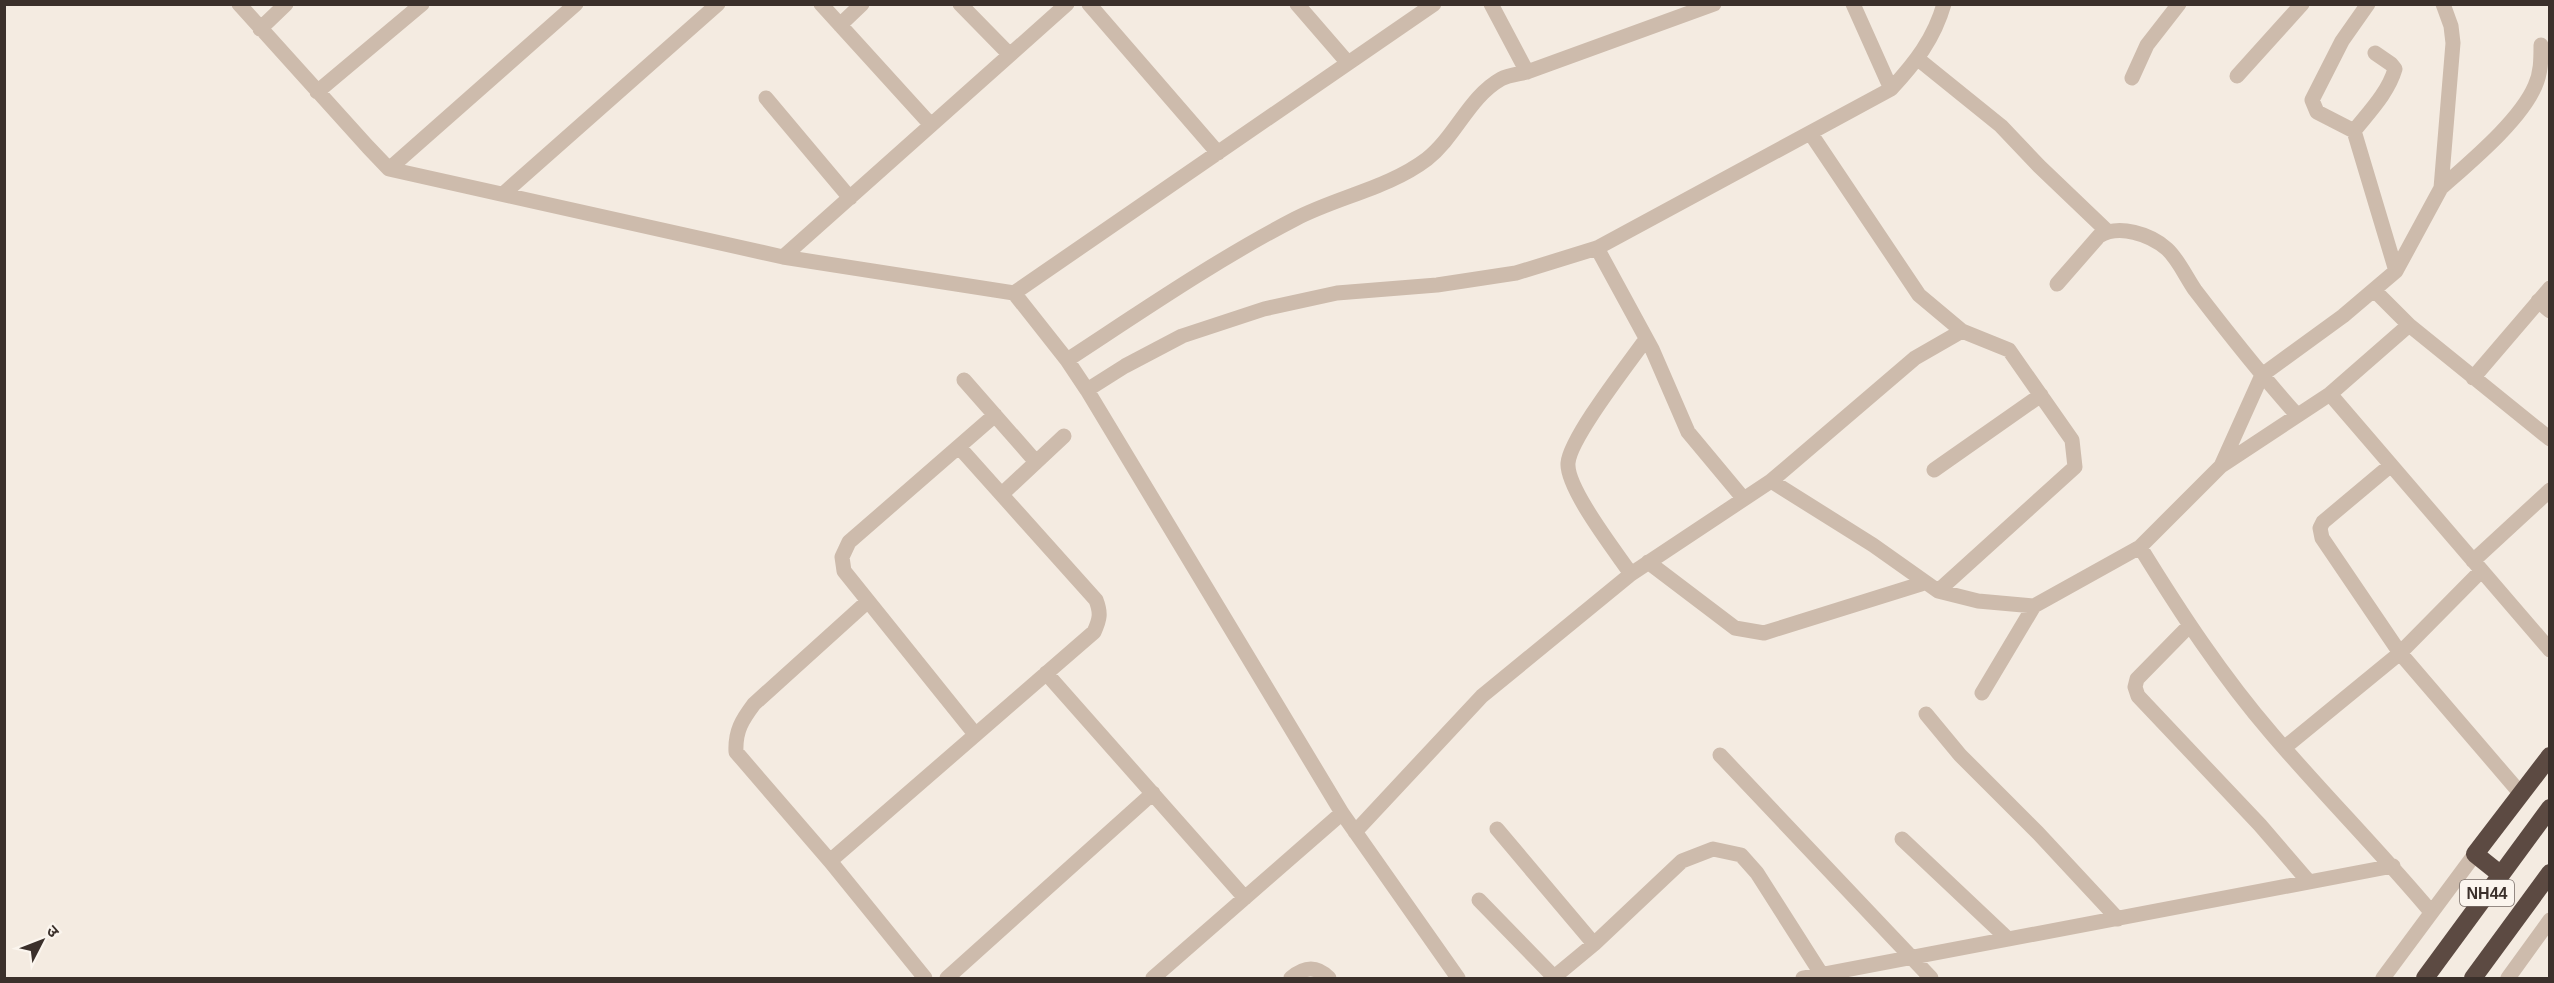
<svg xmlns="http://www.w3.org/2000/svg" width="2554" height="983" viewBox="0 0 2554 983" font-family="Helvetica,'Noto Sans Devanagari',sans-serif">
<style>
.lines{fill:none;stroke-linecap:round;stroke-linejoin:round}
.minor{stroke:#cdbbac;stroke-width:15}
.highway{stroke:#5c4a42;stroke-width:18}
.labels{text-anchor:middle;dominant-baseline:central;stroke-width:4.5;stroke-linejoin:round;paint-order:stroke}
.shield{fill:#fbf5ee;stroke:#756b66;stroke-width:1.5}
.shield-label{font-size:16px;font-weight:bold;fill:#3b302b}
</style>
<rect width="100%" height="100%" fill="#f4ebe1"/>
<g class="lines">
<path class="minor" d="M239,4L368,147L389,169L783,257L1014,293L1067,360L1087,390L1342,813L1458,978
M821,4L931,125
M960,4L1010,55
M1089,4L1218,153
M1297,4L1348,63
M1491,4L1527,72
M1853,4L1891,89
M2368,4L2342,41L2312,100L2317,112L2354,131L2396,271
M840,25L862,4
M260,29L286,4
M1918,59L2001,126L2039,166L2107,231
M2237,76L2302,4
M2132,78L2147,45L2179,4
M317,92L422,4
M766,98L850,198
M2354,131C2369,112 2388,93 2395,69L2391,64L2375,53
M1811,134L1919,295L1962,331L2009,350L2072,440L2075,467L1938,591
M389,169L576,4
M2441,188C2470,162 2520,121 2535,86C2541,73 2541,60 2541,45
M503,194L718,4
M1597,248L1652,349L1688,432L1743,498
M783,257L1067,4
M2057,284L2099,236C2119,224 2150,234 2167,249C2178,259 2186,277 2195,290C2228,333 2261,375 2297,415
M2374,290L2409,325L2550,439
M1014,293L1434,4
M2538,301L2550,311
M1067,360C1142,311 1216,260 1295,219C1337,197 1389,188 1427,159C1456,136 1469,97 1501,79C1508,75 1519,74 1527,72L1714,4
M2473,378L2550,288
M964,380L1036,462
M1087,390L1125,366L1182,336L1264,309L1337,293L1437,285L1516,273L1597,248L1891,89C1915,63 1934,39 1944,4
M2330,394L2550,650
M2391,465L2323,522L2320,528L2322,538L2400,653L2521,794
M2221,466L2262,375L2343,316L2396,271L2441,188L2453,43L2451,26L2443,4
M1934,470L2041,395
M1771,481L1873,545L1938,591L1978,601L2034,606L2140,547L2221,466L2330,394L2409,325
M1002,494L1064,436
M2140,547C2180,612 2222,676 2272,734C2324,795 2380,851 2431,912
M2473,561L2550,490
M1648,562L1735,628L1764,633L1924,583
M1631,574C1616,552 1566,488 1568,463C1570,438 1629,363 1646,339
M867,602L754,704C742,720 735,731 736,752L830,861L925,978
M2189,626L2137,679L2135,687L2138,696L2260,825L2309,882
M1046,673L1245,898
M1982,693L2034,606
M1926,714L1960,755L2038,833L2118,919
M975,734L844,571L842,557L849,542L995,415
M2284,748L2400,653L2481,571
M1720,755L1931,978
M1497,829L1594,944
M1355,832L1482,696L1631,574L1771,481L1915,358L1962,331
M1902,839L2008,939
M830,861L1094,632C1100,619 1101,613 1096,600L959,447
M1479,900L1554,977
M947,978L1153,793
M1153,978L1342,813
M1291,978C1304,967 1316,965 1329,978
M1553,978L1594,944L1682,861L1713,849L1741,855L1757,873L1822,975
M1803,978L2393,866
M2383,978L2475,854
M2508,978L2550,920"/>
<path class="highway" d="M2500,874L2475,854L2550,756
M2425,978L2550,808
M2473,978L2550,873"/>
</g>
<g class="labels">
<rect class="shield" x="2460" y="880" width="54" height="26" rx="4.5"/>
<g class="shield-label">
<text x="2487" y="893">NH44</text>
</g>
</g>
<rect width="2554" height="983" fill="none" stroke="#3b302b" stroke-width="12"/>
<g transform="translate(42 941) rotate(48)" stroke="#fbf5ee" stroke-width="4.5" paint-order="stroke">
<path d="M0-4.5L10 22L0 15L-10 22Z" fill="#3b302b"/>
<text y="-9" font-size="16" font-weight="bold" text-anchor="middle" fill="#3b302b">उ</text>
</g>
</svg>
